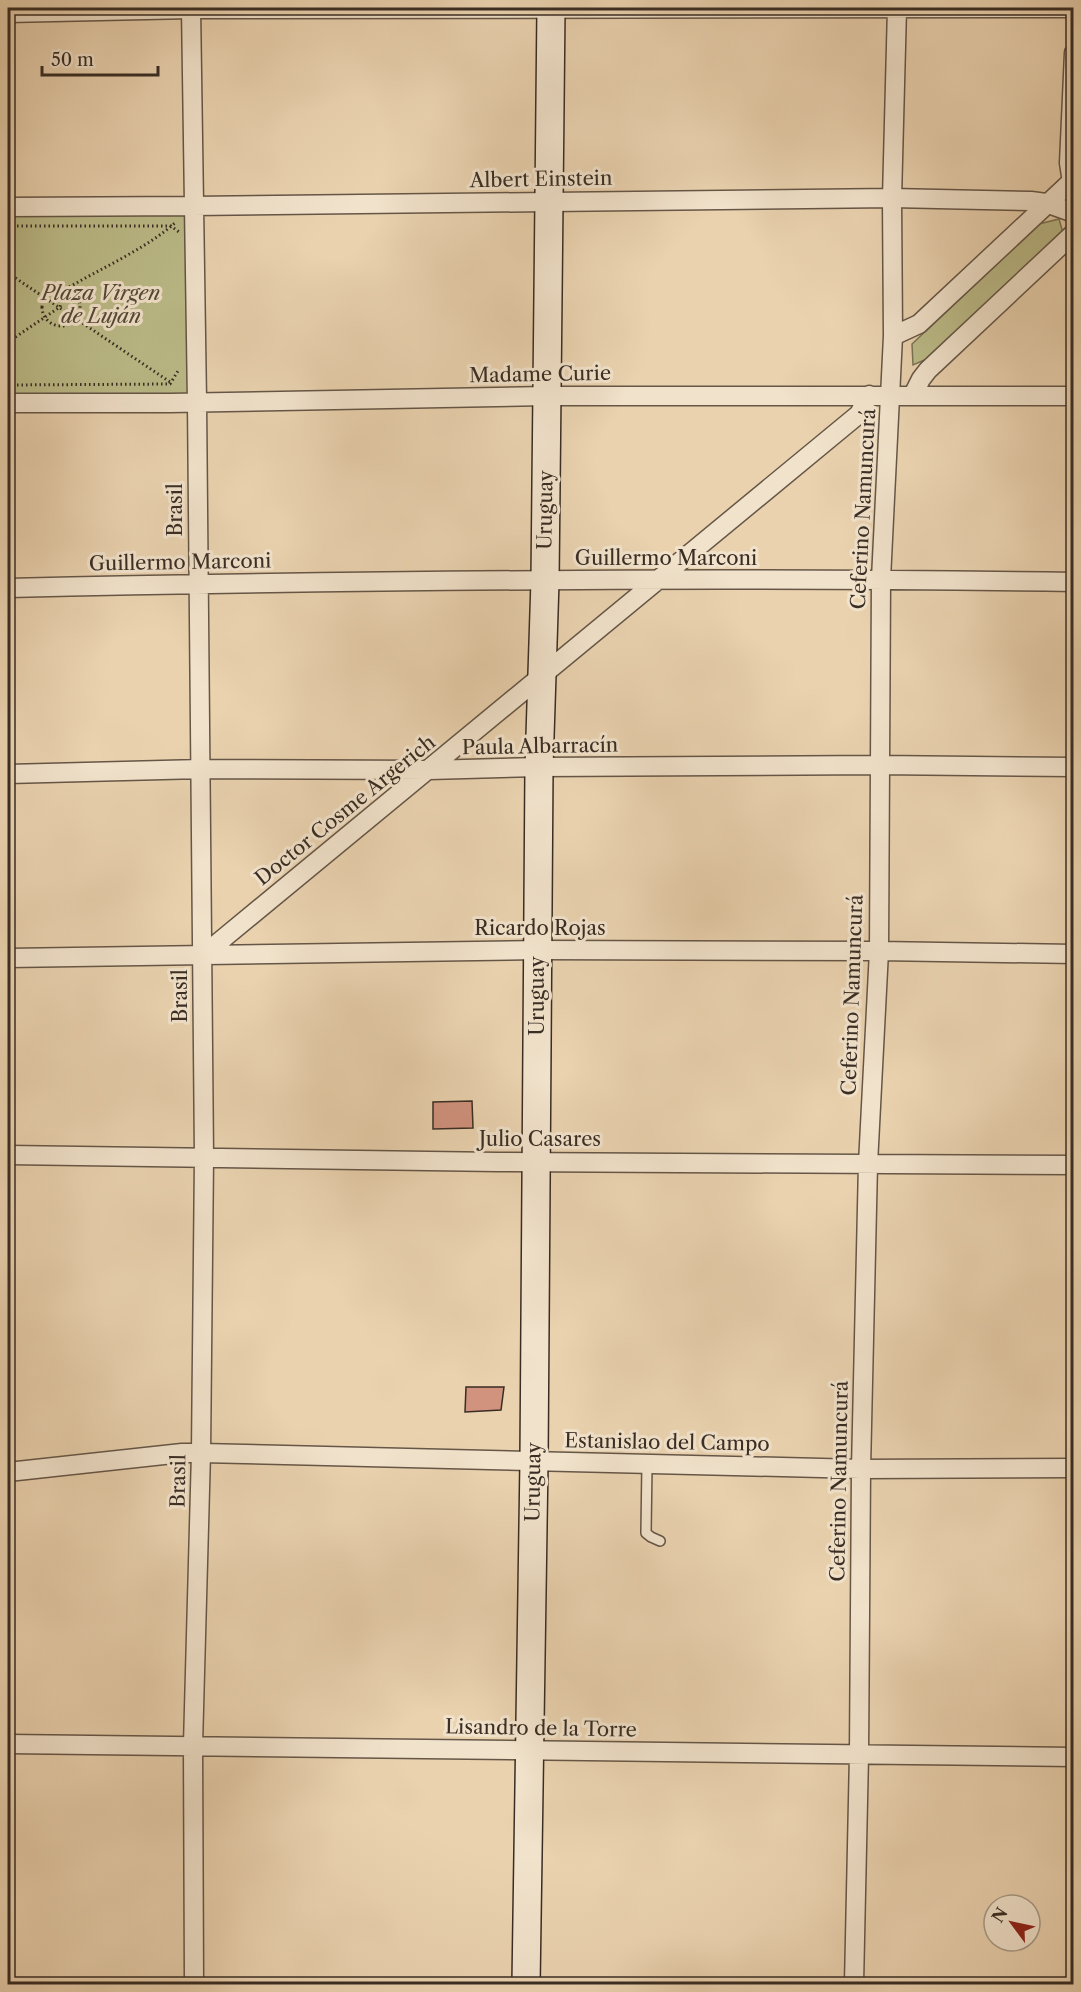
<svg xmlns="http://www.w3.org/2000/svg" width="1081" height="1992" viewBox="0 0 1081 1992" font-family="'Libre Caslon Text',serif">
<style>
.green{fill:#bb8;stroke:#7a7456;stroke-width:1.5}
.building{fill:#d1927e;stroke:#392d24;stroke-width:1.5}
.lines{fill:none;stroke-linecap:round;stroke-linejoin:round}
.lane-casing{stroke:#655647;stroke-width:12}
.street-casing{stroke:#655647;stroke-width:21}
.secondary-casing{stroke:#392d24;stroke-width:30}
.path{stroke:#392d24;stroke-width:3;stroke-dasharray:1.5 3;stroke-linecap:butt}
.lane{stroke:#f1e2cb;stroke-width:9}
.street{stroke:#f1e2cb;stroke-width:18}
.secondary{stroke:#f1e2cb;stroke-width:27}
.labels{text-anchor:middle;dominant-baseline:central;stroke-width:6;stroke-linejoin:round;paint-order:stroke}
.street-label{font-size:20px;fill:#392d24;stroke:#f1e2cb}
.park-label{font-size:20px;font-style:italic;fill:#534938;stroke:#f1e2cb}
</style>
<rect width="100%" height="100%" fill="#ead2af"/>
<filter id="stains"><feTurbulence type="fractalNoise" baseFrequency=".00333" numOctaves="4"/><feColorMatrix values="0 0 0 0 .2 0 0 0 0 .09 0 0 0 0 .02 0 0 0 .5 -.17"/></filter>
<radialGradient id="worn" r=".72"><stop offset=".6" stop-color="#630" stop-opacity="0"/><stop offset="1" stop-color="#630" stop-opacity=".3"/></radialGradient>
<path class="green" d="M193,206L197,402L8,403V207Z
M1059,219L1063,233L936,355L913,365L912,344L1039,224Z"/>
<path class="building" d="M472,1101L473,1128L433,1129V1102Z
M466,1387H504L501,1410L465,1412Z"/>
<g class="lines">
<g class="lane-casing">
<path id="lane" d="M647,1464L646,1533L651,1537L660,1541"/>
</g>
<g class="street-casing">
<path id="street" d="M191,8L197,402L204,1157L201,1453L193,1745L194,1984
M8,13L191,9L1074,8
M1073,189L1069,163L1074,53
M8,207L193,206L892,198L1031,201L1046,203L1074,213
M893,336L919,324L1074,179
M913,395L921,379L928,370L1074,233
M8,403H170L547,396H1074
M8,588C363,580 718,577 1074,582
M8,774L201,769L429,770L539,767L879,765L1074,767
M202,956L859,414L869,395
M8,958L538,950L879,951L1074,954
M8,1155L498,1162L1074,1165
M8,1472L182,1453H201L861,1469L1074,1468
M8,1744L1074,1757
M854,1984L859,1755L861,1469L868,1164L879,951L881,579L893,336L892,198L897,8"/>
</g>
<g class="secondary-casing">
<path id="secondary" d="M526,1984L534,1461L539,767L545,581L551,8"/>
</g>
<path class="path" d="M8,226H171L179,232
M8,273L170,382
M42 307a19 19 0 1 1 38 0a19 19 0 1 1-38 0Z
M8,342L60,307L66,289C101,268 146,249 176,222
M8,385L170,384L178,371"/>
<use href="#lane" class="lane"/>
<use href="#street" class="street"/>
<use href="#secondary" class="secondary"/>
</g>
<g class="labels">
<g class="street-label">
<text transform="translate(541 179) rotate(-1)">Albert Einstein</text>
<text transform="translate(540 374) rotate(-1)">Madame Curie</text>
<text transform="translate(863 509) rotate(-87)">Ceferino Namuncurá</text>
<text transform="translate(175 510) rotate(-90)">Brasil</text>
<text transform="translate(545 510) rotate(-89)">Uruguay</text>
<text x="666" y="558">Guillermo Marconi</text>
<text transform="translate(180 562) rotate(-1)">Guillermo Marconi</text>
<text transform="translate(540 746) rotate(-1)">Paula Albarracín</text>
<text transform="translate(345 810) rotate(-39)">Doctor Cosme Argerich</text>
<text x="540" y="928">Ricardo Rojas</text>
<text transform="translate(852 995) rotate(-88)">Ceferino Namuncurá</text>
<text transform="translate(180 996) rotate(-90)">Brasil</text>
<text transform="translate(537 996) rotate(-90)">Uruguay</text>
<text x="540" y="1139">Julio Casares</text>
<text transform="translate(667 1442) rotate(1)">Estanislao del Campo</text>
<text transform="translate(178 1481) rotate(-89)">Brasil</text>
<text transform="translate(839 1481) rotate(-89)">Ceferino Namuncurá</text>
<text transform="translate(533 1482) rotate(-89)">Uruguay</text>
<text transform="translate(541 1728) rotate(1)">Lisandro de la Torre</text>
</g>
<g class="park-label">
<text x="101" y="293">Plaza Virgen<tspan x="101" dy="23">de Luján</tspan></text>
</g>
</g>
<rect width="1081" height="1992" fill="none" stroke="#ead2af" stroke-width="30"/>
<rect x="9" y="9" width="1063" height="1974" fill="none" stroke="#392d24" stroke-width="3"/>
<rect x="15" y="15" width="1051" height="1962" fill="none" stroke="#392d24" stroke-width="1.5"/>
<g transform="translate(1012 1923) rotate(303)"><circle r="28" fill="#f1e2cb" stroke="#a79a88" stroke-width="1.5"/>
<path d="M0-4.5L10 22L0 15L-10 22Z" fill="#8f2418"/>
<text y="-9" font-size="16" font-weight="bold" text-anchor="middle" fill="#392d24">N</text>
</g>
<path d="M42 66v9h116v-9" fill="none" stroke="#392d24" stroke-width="3"/>
<text x="51" y="66" font-size="18" fill="#392d24" stroke="#f1e2cb" stroke-width="4.5" paint-order="stroke">50 m</text>
<rect width="100%" height="100%" filter="url(#stains)"/>
<rect width="100%" height="100%" fill="url(#worn)"/>
</svg>
